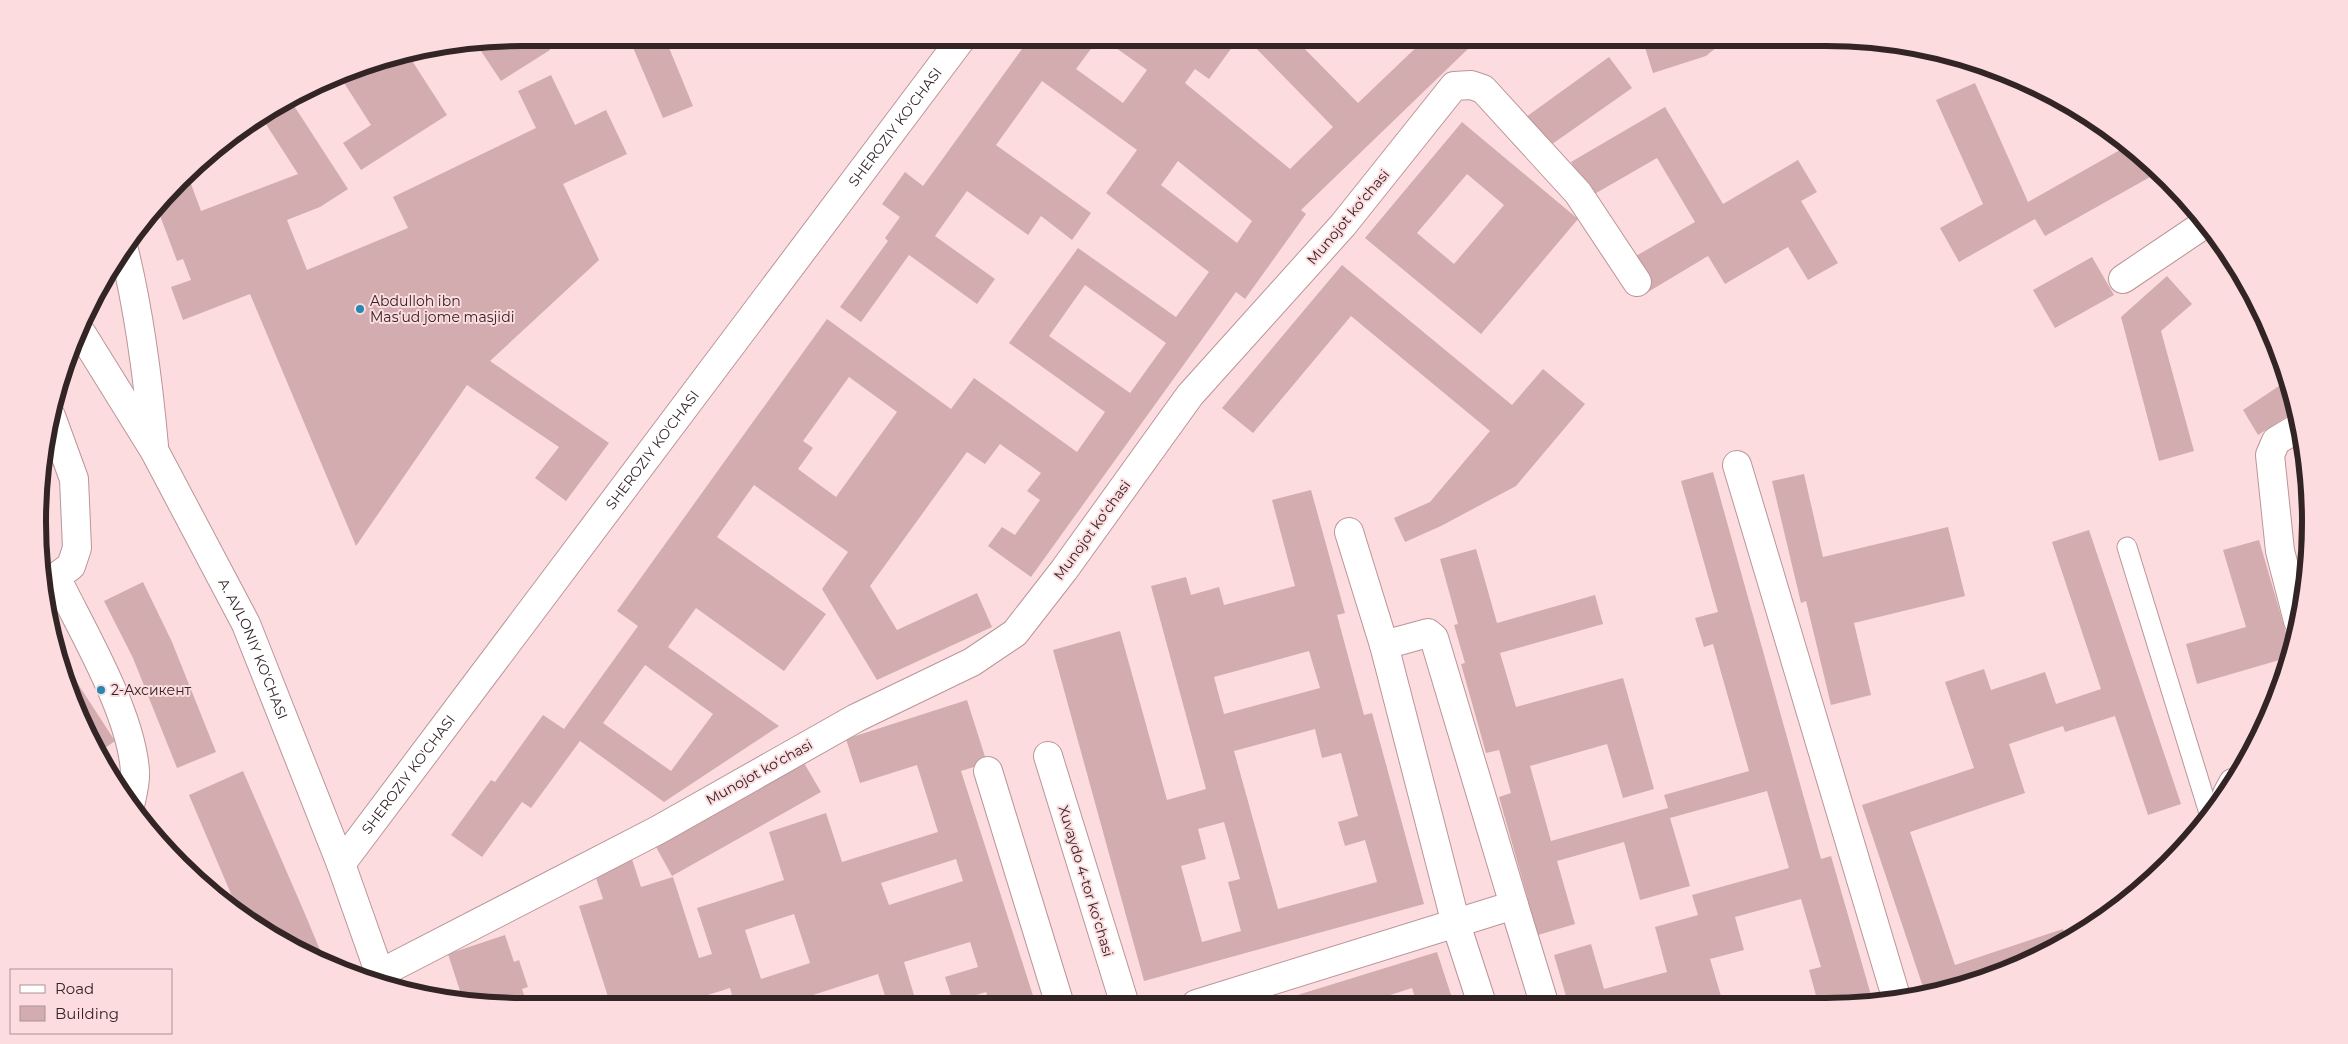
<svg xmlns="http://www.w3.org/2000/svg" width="2348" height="1044" viewBox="0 0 2348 1044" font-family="Montserrat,sans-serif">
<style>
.building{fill:#d2acaf;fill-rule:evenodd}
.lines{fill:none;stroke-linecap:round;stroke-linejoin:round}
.service-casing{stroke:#ba9598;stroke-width:21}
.minor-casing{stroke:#ba9598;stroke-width:30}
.service{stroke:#fff;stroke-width:19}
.minor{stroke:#fff;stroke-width:28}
.poi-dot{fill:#2488b2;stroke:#fddcdf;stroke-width:2}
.labels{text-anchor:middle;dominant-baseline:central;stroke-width:4;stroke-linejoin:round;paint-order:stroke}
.street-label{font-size:14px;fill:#332426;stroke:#fddcdf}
.poi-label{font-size:14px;fill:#332426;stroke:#fddcdf;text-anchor:start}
.rim{fill:none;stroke:#332426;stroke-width:6}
</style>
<rect width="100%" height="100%" fill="#fddcdf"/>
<path class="building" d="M522,38H542L550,50L501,81L477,45Z
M629,38H665L693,106L663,118Z
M1030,38H1099L1076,69L1123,103L1147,70L1102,38H1236L1238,39L1209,79L1195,69L1185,83L1290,169L1333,127L1246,38H1294L1358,103L1426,38H1464L1471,46L1301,210L1306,214L1245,299L1236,292L1031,577L988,546L1002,527L1015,535L1040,500L1027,491L1041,473L1000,444L985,464L967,452L870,586L897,630L977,593L992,627L877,680L822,589L848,552L754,485L717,537L826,614L784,671L696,608L668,647L779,726L664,802L580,741L531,808L522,802L482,857L451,835L491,780L495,782L543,715L564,729L638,626L617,611L827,319L951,409L974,378L1077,452L1105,412L1009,343L1078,248L1176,317L1209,272L1106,193L1137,150L1042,81L996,145L1091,213L1072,240L1041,216L1028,235L967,191L935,236L995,279L977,304L909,255L861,322L840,307L888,241L885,238L900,217L882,204L905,172L923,186ZM1178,161L1252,221L1237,243L1161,185ZM1085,285L1166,343L1130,393L1049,336ZM849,377L897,412L836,497L798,469L813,448L803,441ZM645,665L713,714L671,771L603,723Z
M1642,38H1728L1706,56L1653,73Z
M409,56L447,115L361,170L343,143L371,125L339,75L366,63Z
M1609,57L1632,88L1548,147L1526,117Z
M551,75L575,125L606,110L627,154L563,184L599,260L490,361L609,443L566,501L535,478L559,447L467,385L356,546L250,294L183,320L171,287L191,280L183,259L177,261L156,205L187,173L201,211L298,174L262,118L256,120L289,98L348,189L320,207L287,220L307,270L408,228L393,197L536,128L518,91Z
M1975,83L2028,202L2120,150L2109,131L2146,158L2159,172L2045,236L2035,219L1959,262L1940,228L1983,204L1936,100Z
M1665,107L1723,204L1798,160L1817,192L1801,201L1838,263L1808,280L1788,247L1725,284L1708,256L1648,292L1629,260L1695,222L1657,158L1591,196L1571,162Z
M1462,122L1578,219L1481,334L1365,238ZM1467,174L1504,205L1454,264L1417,233Z
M2092,257L2114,295L2055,328L2033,290Z
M1342,265L1512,405L1543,369L1585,404L1516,486L1441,526L1405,542L1394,518L1430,502L1490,431L1351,316L1253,433L1222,408Z
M2167,276L2192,304L2161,331L2194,451L2159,461L2121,317Z
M2288,380L2296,411L2258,435L2243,410Z
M1713,472L1821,859L1831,856L1873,1002L1818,1003L1809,970L1821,967L1801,899L1735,917L1744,950L1710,959L1723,1003H1568L1554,955L1591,944L1604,989L1667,972L1655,927L1698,915L1692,895L1789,868L1767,791L1670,818L1690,886L1640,900L1624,842L1557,861L1575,924L1538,935L1499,797L1511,793L1499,750L1486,753L1461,664L1465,663L1454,625L1458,624L1440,559L1476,549L1497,623L1595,595L1603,624L1500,653L1516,707L1623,678L1654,789L1623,798L1607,744L1530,766L1551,841L1668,808L1664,795L1749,771L1713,644L1704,647L1695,618L1718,612L1681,481Z
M1804,474L1823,557L1948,527L1965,596L1854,623L1871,695L1831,705L1806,601L1801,603L1772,481Z
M1311,490L1345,613L1337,615L1364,715L1372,713L1424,904L1144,981L1053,650L1120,631L1167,800L1206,789L1151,586L1186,577L1191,595L1219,587L1224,605L1295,586L1272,500ZM1309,651L1320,688L1224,714L1214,677ZM1315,729L1322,758L1341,753L1358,816L1338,822L1345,846L1365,840L1377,882L1278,909L1234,751ZM1224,822L1240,879L1228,882L1241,931L1202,942L1181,866L1206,859L1198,829Z
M2089,530L2181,804L2148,815L2115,716L2065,732L2063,726L2009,744L2025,793L1910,832L1955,965L2063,929L2066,938L2012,970L1925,993L1862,805L1974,768L1945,682L1984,669L1991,690L2045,672L2056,704L2101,689L2052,542Z
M2259,540L2291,650L2290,657L2197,684L2186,644L2246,627L2223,550Z
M143,582L172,642L216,752L177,768L133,658L104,601Z
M65,664L115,741L98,753L90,731Z
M967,700L987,763L961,771L1036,1005H991L986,992L953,1002L945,977L978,967L970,942L904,962L917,1005H888L878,974L779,1006H735L730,988L679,1004V1006H611L579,906L603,899L593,869L631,856L641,887L673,877L699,958L712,954L697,908L784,880L769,832L826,813L842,862L938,832L917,765L860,783L846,739ZM956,859L963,881L889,905L881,883ZM794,914L810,963L761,979L745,930Z
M804,763L821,792L672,876L656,847Z
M243,771L305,914L325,962L280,942L228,904L234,901L189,795Z
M505,935L514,962L519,960L528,987L522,989L528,1006L462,997L448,954Z
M1437,952L1454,1004H1417L1412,988L1362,1004H1268Z"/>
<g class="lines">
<g class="service-casing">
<path id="service" d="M2127,547L2209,813"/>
</g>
<g class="minor-casing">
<g id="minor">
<path d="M124,250C140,315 148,379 154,446"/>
<path d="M2123,279L2206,223"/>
<path id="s1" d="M82,334L154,450L246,624L341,864L383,983"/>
<path d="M1737,465L1897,1000"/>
<path d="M1349,532L1384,645L1456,924L1482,1004"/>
<path d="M56,577C82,630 132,714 135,772C136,782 132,795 130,806"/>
<path d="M43,581L56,577L71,566L77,548L74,479L51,416"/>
<path d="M2298,621L2280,551L2270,455L2276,441L2299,427"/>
<path d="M1048,756L1125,1005"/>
<path d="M988,771L1060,1005"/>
<path d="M2227,794L2233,783"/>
<path id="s2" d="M341,864L962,38"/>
<path d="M1514,905L1544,1003"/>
<path d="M379,974L658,830L856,718L972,662L1015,633L1064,570L1190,395L1343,225L1454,86L1471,85L1483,89L1578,193L1637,282"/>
<path d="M1196,1004L1514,905L1434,638L1428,633L1384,645"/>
</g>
</g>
<use href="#service" class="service"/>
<use href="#minor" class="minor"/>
</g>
<g class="poi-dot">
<circle cx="360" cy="309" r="5"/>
<circle cx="101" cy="690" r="5"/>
</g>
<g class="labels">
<g class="street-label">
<text stroke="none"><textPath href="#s2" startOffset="922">SHEROZIY KO'CHASI</textPath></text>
<text transform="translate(1348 217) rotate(-50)">Munojot koʻchasi</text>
<text stroke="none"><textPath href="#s2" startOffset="518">SHEROZIY KO'CHASI</textPath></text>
<text transform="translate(1092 530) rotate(-54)">Munojot koʻchasi</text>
<text stroke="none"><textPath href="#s1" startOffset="359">A. AVLONIY KO‘CHASI</textPath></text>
<text transform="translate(759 772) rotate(-29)">Munojot koʻchasi</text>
<text stroke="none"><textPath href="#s2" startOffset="112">SHEROZIY KO'CHASI</textPath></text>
<text transform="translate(1086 881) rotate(73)">Xuvaydo 4-tor koʻchasi</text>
</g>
<g class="poi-label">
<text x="370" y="301">Abdulloh ibn<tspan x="370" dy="16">Mas‘ud jome masjidi</tspan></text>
<text x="111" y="690">2-Ахсикент</text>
</g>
</g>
<path d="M0 0H2348V1044H0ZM522 46H1826A476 476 0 0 1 2302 522V522A476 476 0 0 1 1826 998H522A476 476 0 0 1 46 522V522A476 476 0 0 1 522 46Z" fill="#fddcdf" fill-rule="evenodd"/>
<path class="rim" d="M522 46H1826A476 476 0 0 1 2302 522V522A476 476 0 0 1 1826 998H522A476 476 0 0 1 46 522V522A476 476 0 0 1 522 46Z"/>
<rect x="10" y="969" width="162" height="65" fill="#fddcdf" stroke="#ac9295"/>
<rect x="20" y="985" width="25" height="8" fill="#ffffff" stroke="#ac9295"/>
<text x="55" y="994" font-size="15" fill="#332426">Road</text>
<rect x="20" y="1006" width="25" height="15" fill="#d2acaf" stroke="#ac9295"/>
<text x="55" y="1019" font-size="15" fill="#332426">Building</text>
</svg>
